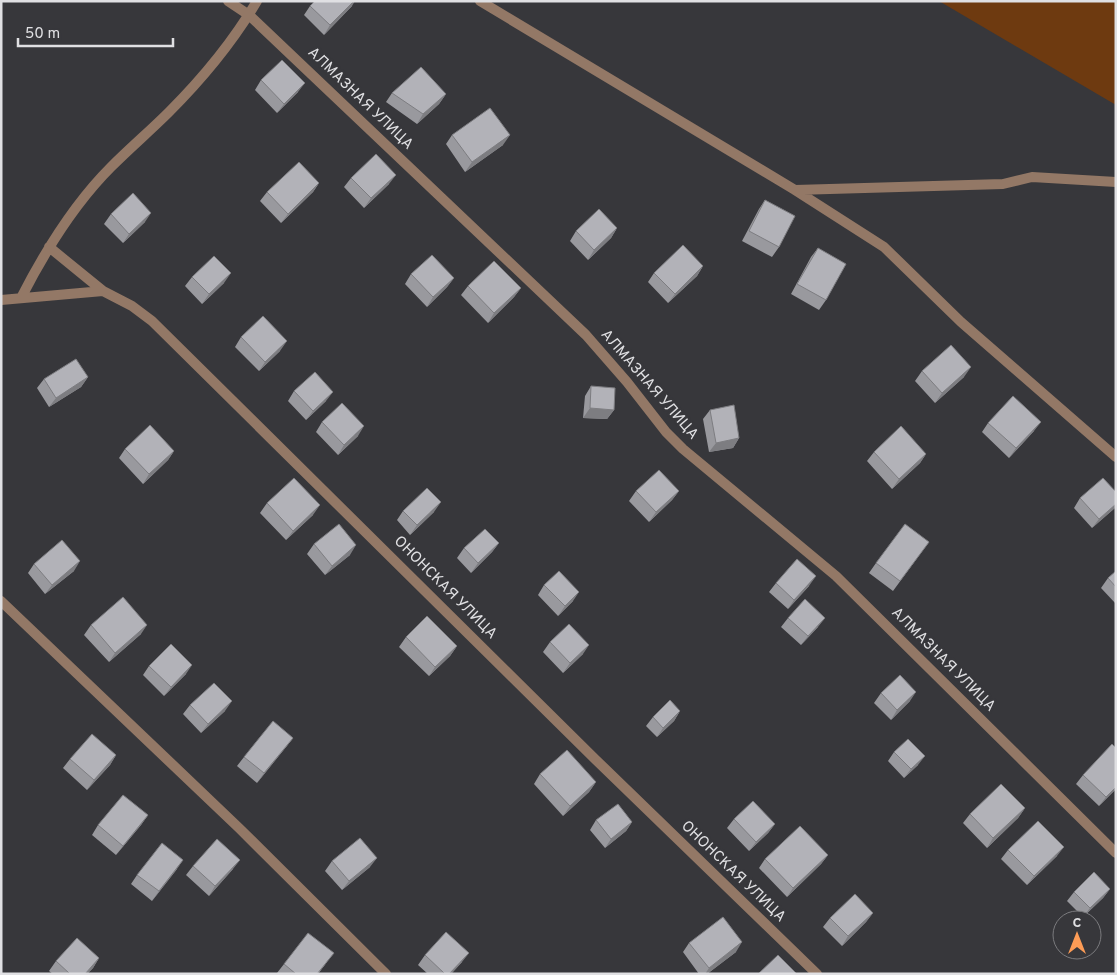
<svg xmlns="http://www.w3.org/2000/svg" width="1117" height="975" viewBox="0 0 1117 975" font-family="Overpass,sans-serif">
<style>
.green{fill:#6e3a10}
.lines{fill:none;stroke-linecap:round;stroke-linejoin:round}
.minor{stroke:#937866;stroke-width:10}
.wall{fill:#99999e}
.shaded-wall{fill:#7d7d81}
.building{fill:#b2b2b8;stroke:#7d7d81}
.labels{text-anchor:middle;dominant-baseline:central;stroke-width:5;stroke-linejoin:round;paint-order:stroke}
.street-label{font-size:15px;fill:#e0e0e3;stroke:#37373b}
</style>
<rect width="100%" height="100%" fill="#37373b"/>
<path class="green" d="M939,1H1116V105Z"/>
<g class="lines">
<path class="minor" d="M228,1L249,15L586,335L627,382L666,432L683,449L836,576L1116,853
M480,1L795,190L884,247L961,322L1116,457
M795,190L1003,184L1032,177L1116,182
M49,247L103,291
M21,298C45,251 73,205 111,167C130,148 151,130 169,112C201,80 234,40 257,1
M1,300L103,291L132,306L152,321L596,760L817,974
M1,601L239,828L386,974"/>
</g>
<path class="wall" d="M310,6H352L324,35L304,15Z
M261,80L298,92L277,113L255,90Z
M392,93L446,94L439,104L417,124L386,102Z
M452,135L503,145L465,172L446,144Z
M351,178L389,184L364,208L344,187Z
M319,183L313,192L281,223L260,201L267,192Z
M765,200L779,247L772,257L742,241L759,209Z
M111,214L145,222L123,243L104,224Z
M617,228L611,238L588,260L570,241L576,231Z
M818,248L826,300L819,310L791,294L811,257Z
M703,266L697,276L668,303L648,282L654,273Z
M411,274L454,278L447,287L427,307L405,284Z
M192,277L224,283L202,304L185,286Z
M468,286L521,288L514,297L488,323L461,295Z
M241,337L280,351L259,371L235,347Z
M922,371L964,377L935,403L915,381Z
M88,377L81,387L49,407L37,388L44,379Z
M591,386L614,410L607,419L583,418L585,396Z
M294,391L326,401L306,420L288,401Z
M710,410L739,438L733,448L709,452L703,419Z
M322,422L358,436L338,455L316,432Z
M988,423L1034,431L1009,458L982,432Z
M125,449L174,451L168,460L143,484L119,458Z
M874,452L926,454L920,463L892,489L867,461Z
M636,491H679L672,500L649,522L629,501Z
M1116,492V507L1092,528L1074,508L1080,498Z
M267,503L313,515L286,540L260,513Z
M403,511L434,512L410,535L397,520Z
M929,542L893,591L869,573L876,563Z
M499,543L492,552L471,573L457,558L464,548Z
M314,544L350,555L325,575L307,554Z
M34,564L74,571L45,594L28,573Z
M1116,571V604L1101,588L1108,578Z
M776,583L809,586L788,609L769,592Z
M544,585L573,601L558,616L538,595Z
M788,618L818,627L801,645L781,627Z
M91,625L141,634L109,662L84,635Z
M406,637L457,646L450,656L429,676L399,647Z
M550,642L583,654L563,673L543,652Z
M149,666L186,674L164,696L143,675Z
M881,693L910,701L891,720L874,703Z
M190,705L225,711L201,733L183,714Z
M680,711L674,721L657,737L646,726L653,717Z
M293,738L286,747L257,783L237,766L244,757Z
M894,752L918,765L904,778L888,761Z
M116,755L110,765L87,790L63,768L70,759Z
M540,774L596,782L589,792L563,816L534,784Z
M1083,775L1116,789L1099,806L1076,784Z
M1025,808L1018,818L987,848L963,823L970,814Z
M148,815L141,825L116,855L92,835L98,825Z
M734,819L775,824L768,833L749,851L727,828Z
M596,820L632,822L626,831L605,848L590,830Z
M1008,850L1057,856L1027,885L1001,859Z
M828,855L821,864L787,897L759,868L765,859Z
M332,861L370,867L342,890L325,871Z
M193,866L233,869L209,896L186,875Z
M177,869L152,901L131,884L137,875Z
M1110,889L1103,898L1083,917L1067,901L1074,892Z
M873,913L866,922L842,946L823,927L830,918Z
M689,943L736,952L707,974H699L683,952Z
M425,955L462,962L451,974H428L418,965Z
M99,958L93,968L87,974H53L49,971L56,961Z
M327,962L318,974L277,973L284,964Z"/>
<path class="shaded-wall" d="M354,1H355L352,6L324,35L330,25Z
M305,83L298,92L277,113L284,104Z
M446,94L439,104L417,124L423,114Z
M510,135L503,145L465,172L472,162Z
M396,175L389,184L364,208L371,198Z
M319,183L313,192L281,223L288,214Z
M151,213L145,222L123,243L129,234Z
M617,228L611,238L588,260L594,250Z
M703,266L697,276L668,303L675,294Z
M231,273L224,283L202,304L209,294Z
M454,278L447,287L427,307L433,297Z
M521,288L514,297L488,323L494,313Z
M287,341L280,351L259,371L265,362Z
M971,367L964,377L935,403L942,393Z
M88,377L81,387L49,407L56,398Z
M333,392L326,401L306,420L313,411Z
M590,408L614,410L607,419L583,418Z
M1041,422L1034,431L1009,458L1016,448Z
M364,426L358,436L338,455L344,445Z
M739,438L733,448L709,452L716,443Z
M174,451L168,460L143,484L149,474Z
M926,454L920,463L892,489L899,479Z
M679,491L672,500L649,522L656,512Z
M441,502L434,512L410,535L417,525Z
M1116,504L1115,508L1092,528L1099,519Z
M320,505L313,515L286,540L293,531Z
M499,543L492,552L471,573L478,563Z
M356,545L350,555L325,575L332,566Z
M80,561L74,571L45,594L52,585Z
M816,576L809,586L788,609L794,600Z
M579,592L573,601L558,616L565,606Z
M825,618L818,627L801,645L808,636Z
M147,625L141,634L109,662L115,653Z
M589,645L583,654L563,673L570,663Z
M457,646L450,656L429,676L435,667Z
M192,665L186,674L164,696L171,687Z
M916,692L910,701L891,720L897,710Z
M232,701L225,711L201,733L208,724Z
M680,711L674,721L657,737L663,728Z
M293,738L286,747L257,783L264,773Z
M116,755L110,765L87,790L94,780Z
M925,756L918,765L904,778L911,769Z
M596,782L589,792L563,816L570,806Z
M1116,787V789L1099,806L1106,797Z
M1025,808L1018,818L987,848L993,838Z
M148,815L141,825L116,855L123,846Z
M632,822L626,831L605,848L611,839Z
M775,824L768,833L749,851L756,842Z
M1064,847L1057,856L1027,885L1034,876Z
M828,855L821,864L787,897L793,888Z
M377,858L370,867L342,890L349,881Z
M183,860L177,869L152,901L159,891Z
M240,860L233,869L209,896L215,886Z
M1110,889L1103,898L1083,917L1090,908Z
M873,913L866,922L842,946L848,936Z
M742,942L736,952L707,974H705L709,968Z
M469,953L462,962L451,974H449Z
M99,958L93,968L87,974H85Z"/>
<path class="building" d="M315,1H354L330,25L310,6Z
M282,60L305,83L284,104L261,80Z
M421,67L446,94L423,114L392,93Z
M490,108L510,135L472,162L452,135Z
M376,154L396,175L371,198L351,178Z
M299,162L319,183L288,214L267,192Z
M133,193L151,213L129,234L111,214Z
M765,200L795,216L779,247L749,231Z
M599,209L617,228L594,250L576,231Z
M683,245L703,266L675,294L654,273Z
M818,248L846,264L826,300L797,284Z
M432,255L454,278L433,297L411,274Z
M214,256L231,273L209,294L192,277Z
M494,261L521,288L494,313L468,286Z
M263,316L287,341L265,362L241,337Z
M951,345L971,367L942,393L922,371Z
M76,359L88,377L56,398L44,379Z
M315,372L333,392L313,411L294,391Z
M591,386L615,388L614,410L590,408Z
M1013,396L1041,422L1016,448L988,423Z
M342,403L364,426L344,445L322,422Z
M734,405L739,438L716,443L710,410Z
M150,425L174,451L149,474L125,449Z
M901,426L926,454L899,479L874,452Z
M659,470L679,491L656,512L636,491Z
M294,478L320,505L293,531L267,503Z
M1103,478L1116,492V504L1099,519L1080,498Z
M427,488L441,502L417,525L403,511Z
M339,524L356,545L332,566L314,544Z
M905,524L929,542L900,581L876,563Z
M485,529L499,543L478,563L464,548Z
M62,540L80,561L52,585L34,564Z
M797,559L816,576L794,600L776,583Z
M559,571L579,592L565,606L544,585Z
M1116,571V587L1108,578Z
M123,597L147,625L115,653L91,625Z
M805,599L825,618L808,636L788,618Z
M427,616L457,646L435,667L406,637Z
M569,624L589,645L570,663L550,642Z
M171,644L192,665L171,687L149,666Z
M900,675L916,692L897,710L881,693Z
M214,683L232,701L208,724L190,705Z
M670,700L680,711L663,728L653,717Z
M273,721L293,738L264,773L244,757Z
M92,734L116,755L94,780L70,759Z
M908,739L925,756L911,769L894,752Z
M1112,744L1116,748V787L1106,797L1083,775Z
M567,750L596,782L570,806L540,774Z
M1001,784L1025,808L993,838L970,814Z
M123,795L148,815L123,846L98,825Z
M753,801L775,824L756,842L734,819Z
M618,804L632,822L611,839L596,820Z
M1038,821L1064,847L1034,876L1008,850Z
M800,826L828,855L793,888L765,859Z
M360,838L377,858L349,881L332,861Z
M217,839L240,860L215,886L193,866Z
M162,843L183,860L159,891L137,875Z
M1094,872L1110,889L1090,908L1074,892Z
M855,894L873,913L848,936L830,918Z
M723,917L742,942L709,968L689,943Z
M446,932L469,953L449,974H445L425,955Z
M308,933L334,953L317,974H296L284,964Z
M77,938L99,958L85,974H70L56,961Z
M778,955L797,974H758Z"/>
<g class="labels">
<g class="street-label">
<text transform="translate(360 99) rotate(44)">АЛМАЗНАЯ УЛИЦА</text>
<text transform="translate(649 385) rotate(49)">АЛМАЗНАЯ УЛИЦА</text>
<text transform="translate(445 588) rotate(45)">ОНОНСКАЯ УЛИЦА</text>
<text transform="translate(943 660) rotate(45)">АЛМАЗНАЯ УЛИЦА</text>
<text transform="translate(733 872) rotate(44)">ОНОНСКАЯ УЛИЦА</text>
</g>
</g>
<rect width="1117" height="975" fill="none" stroke="#e0e0e3" stroke-width="5"/>
<g transform="translate(1077 935)"><circle r="24" fill="#37373b" stroke="#7b7b7e"/>
<path d="M0-4L9 19L0 12L-9 19Z" fill="#fd9c56"/>
<text y="-8" font-size="14" font-weight="bold" text-anchor="middle" fill="#e0e0e3">С</text>
</g>
<path d="M18 38v8h155v-8" fill="none" stroke="#e0e0e3" stroke-width="2.5"/>
<text x="25" y="38" font-size="15" fill="#e0e0e3" stroke="#37373b" stroke-width="4" paint-order="stroke">50 m</text>
</svg>
